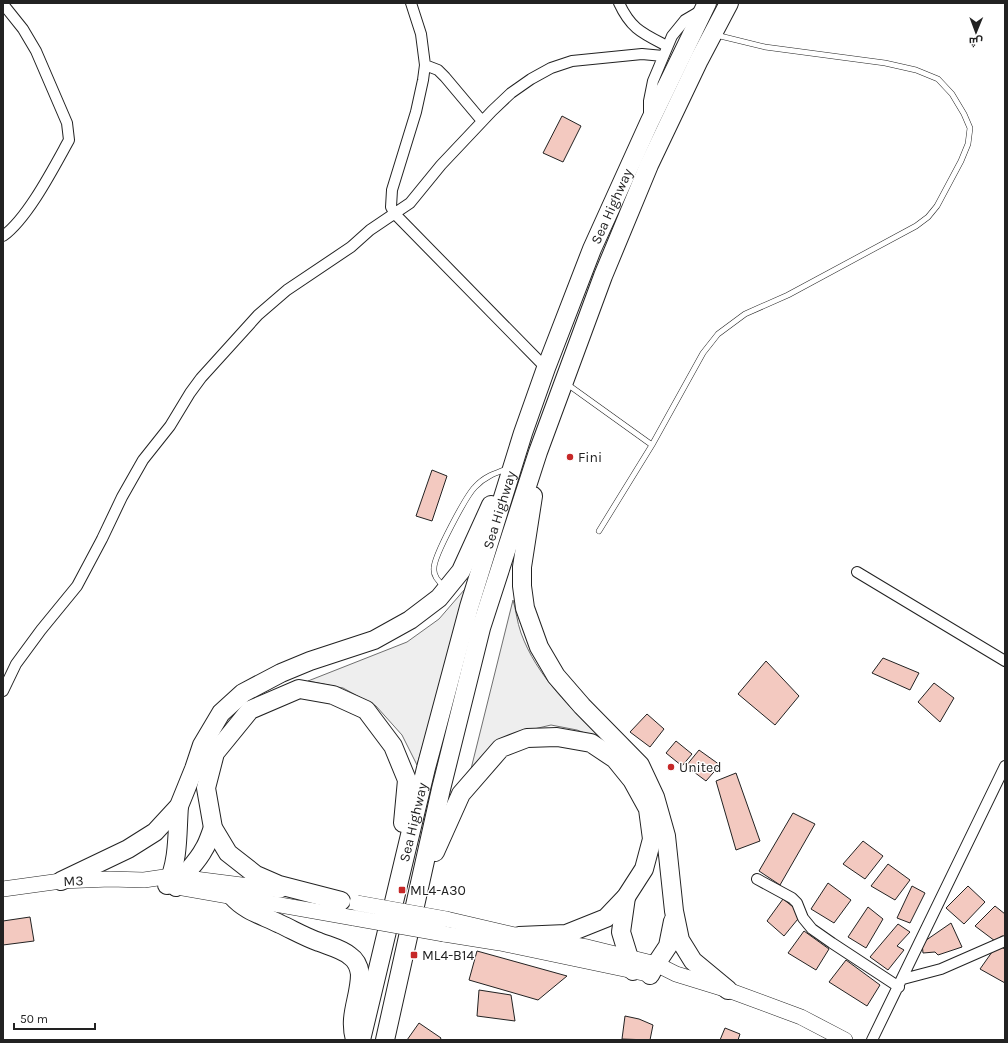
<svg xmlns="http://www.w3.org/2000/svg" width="1008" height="1043" viewBox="0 0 1008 1043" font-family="Karla,Cairo,sans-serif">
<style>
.green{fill:#eee;stroke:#6f6f6f}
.building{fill:#f3c9c0;stroke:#222}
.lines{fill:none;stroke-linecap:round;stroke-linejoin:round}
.service-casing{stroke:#222;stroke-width:6}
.minor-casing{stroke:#222;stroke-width:12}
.primary-casing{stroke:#222;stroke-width:16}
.motorway-casing{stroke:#222;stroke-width:20}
.service{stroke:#fff;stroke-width:5}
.minor{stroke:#fff;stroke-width:10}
.primary{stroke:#fff;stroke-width:15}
.motorway{stroke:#fff;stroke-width:18}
.primary-bridge-casing{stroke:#222;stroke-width:16;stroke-linecap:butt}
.primary-bridge{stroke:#fff;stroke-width:15}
.poi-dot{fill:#c62828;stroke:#fff;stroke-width:1.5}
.labels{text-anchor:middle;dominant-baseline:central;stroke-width:3;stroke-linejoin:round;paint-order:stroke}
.street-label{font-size:14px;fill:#222;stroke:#fff}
.poi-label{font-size:14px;fill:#222;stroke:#fff;text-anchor:start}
</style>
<rect width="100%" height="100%" fill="#fff"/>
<path class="green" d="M471,582L417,765L402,735L376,706L343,688L308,681L407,642L439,619Z
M513,600C516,610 517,622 521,633C537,677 571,708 603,740L577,730L551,725L517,733L471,769Z"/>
<path class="building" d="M562,116L581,126L563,162L543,153Z
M432,470L447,476L432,521L416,516Z
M883,658L919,673L910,690L872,673Z
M766,661L799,696L775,725L738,694Z
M934,683L954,698L940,722L918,702Z
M647,714L664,729L650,747L630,732Z
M676,741L692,754L682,766L666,753Z
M699,750L720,765L706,781L686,766Z
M736,773L760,841L736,850L716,781Z
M793,813L815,824L780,885L759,871Z
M863,841L883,856L865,879L843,864Z
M888,864L910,880L895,900L871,886Z
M828,883L851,900L834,923L811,909Z
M912,886L925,893L910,923L897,918Z
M968,886L985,902L964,924L946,908Z
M783,899L802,914L784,936L767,921Z
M995,906L1005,914V937L1002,936L995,941L975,926Z
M868,907L883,919L866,948L848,937Z
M30,917L34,941L3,945V921Z
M951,923L962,947L938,955L935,952L923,953L922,943Z
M898,924L910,932L897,946L904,950L888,970L870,957Z
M804,931L829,949L816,970L788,953Z
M997,945L1005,949V983L980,969Z
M477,951L567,976L538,1000L469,980Z
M846,960L880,985L867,1006L829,982Z
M479,990L511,995L515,1021L477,1016Z
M625,1016L639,1019L653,1025L650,1040L622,1039Z
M419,1023L441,1038L440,1040H407Z
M725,1028L740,1034L738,1040H720Z"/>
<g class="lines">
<g class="service-casing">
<path id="service" d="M567,384L652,445
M599,531L652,445L703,353L718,334L745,314L788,295L916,226L928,217L937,206L961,161L968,144L970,128L964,114L952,94L938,79L916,70L885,63L765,47L716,35
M444,586C439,582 433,576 434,568C434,556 466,496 475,487C484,477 495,473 507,469"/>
</g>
<g class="minor-casing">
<path id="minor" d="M411,3L421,34L425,65L423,80L416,112L392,190L391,207L395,214L546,368
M619,3C631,29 642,33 667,46
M3,4L23,29L36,51L67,123L69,140C54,167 28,218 3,236
M425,65L438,70L445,77L482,121
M649,115V101L653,81L672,36L685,20L702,10
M857,572L1005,661
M3,691L16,664L41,630L77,586L102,539L122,497L143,460L170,426L190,393L201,378L258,315L287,290L351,247L370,230L410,203L441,165L492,111L511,93L531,79L551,68L572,61L642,54L663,56
M757,879L792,898L797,903L803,918L812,929L832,943L899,987
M903,979L941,969L1005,941
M872,1040L1005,766"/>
</g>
<g class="primary-casing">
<g id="primary">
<path d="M166,885L354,918"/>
<path id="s1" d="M3,889L61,881L110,879L144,880L171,876L280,890"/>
<path d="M446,919L519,936L587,947L656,964L676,974L728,990L801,1017L845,1040"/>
<path d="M444,934L500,943L643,973"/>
</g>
</g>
<g class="motorway-casing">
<g id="motorway">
<path d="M533,496L522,567V586L525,608L539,647L556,676L582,706L640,765L655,797L666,836L674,911L680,940L693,961L728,990"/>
<path d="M435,852L461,794L501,748L527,738L557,737L591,743L615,759L632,780L648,809L652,839L644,869L626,897L606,918L566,934L519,936"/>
<path d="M61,881L128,849L155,832L179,806L194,769L202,745L221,713L243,693L281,673L310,661L374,640L410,620L439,598L461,571L491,505"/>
<path d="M167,885C179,861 177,832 179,806"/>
<path d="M176,887C184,873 197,863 204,849C208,843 210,835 213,828"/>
<path d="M232,896C245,911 262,915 280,924C293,930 305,937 319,942C329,946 342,949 350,956C356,960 359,967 360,974C360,998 348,1015 355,1040"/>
<path d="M626,897L621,932L633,971"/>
<path d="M341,901L279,885L256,875L228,853L213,828L206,788L215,753L250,710L299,689L333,695L366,710L393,746L407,780L403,823"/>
<path d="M650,975L656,964L668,946L673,921"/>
<path id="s2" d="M361,1040L426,768L469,607L523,433L546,368L592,249L649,123L707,3"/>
<path d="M385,1040L441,789L481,628L538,452L603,276L649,165L699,60L729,3"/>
</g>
</g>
<use href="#service" class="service"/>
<use href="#minor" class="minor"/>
<use href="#primary" class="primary"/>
<use href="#motorway" class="motorway"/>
<g class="primary-bridge-casing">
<path id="primary-bridge" d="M357,903L446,919
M354,918L444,934"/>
</g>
<use href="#primary-bridge" class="primary-bridge"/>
</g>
<g class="poi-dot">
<circle cx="570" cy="457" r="4"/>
<circle cx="671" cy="767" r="4"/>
<rect x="398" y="886" width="8" height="8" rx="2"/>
<rect x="410" y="951" width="8" height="8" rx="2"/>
</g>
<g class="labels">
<g class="street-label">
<text stroke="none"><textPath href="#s2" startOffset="872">Sea Highway</textPath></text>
<text stroke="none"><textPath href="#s2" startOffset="548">Sea Highway</textPath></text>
<text stroke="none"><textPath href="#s2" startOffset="224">Sea Highway</textPath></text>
<text stroke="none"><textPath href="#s1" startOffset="71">M3</textPath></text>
</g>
<g class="poi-label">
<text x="578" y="457">Fini</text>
<text x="679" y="767">United</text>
<text x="410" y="890">ML4-A30</text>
<text x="422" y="955">ML4-B14</text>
</g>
</g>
<rect width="1008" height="1043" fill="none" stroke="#222222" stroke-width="8"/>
<g transform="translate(976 32) rotate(181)" stroke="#ffffff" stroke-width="3" paint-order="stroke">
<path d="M0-3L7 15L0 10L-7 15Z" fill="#222222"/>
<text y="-6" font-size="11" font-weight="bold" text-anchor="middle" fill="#222222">ش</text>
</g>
<path d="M14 1023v6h81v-6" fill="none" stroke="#222222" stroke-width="2"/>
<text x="20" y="1023" font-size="12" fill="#222222" stroke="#ffffff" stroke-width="3" paint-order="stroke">50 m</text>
</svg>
